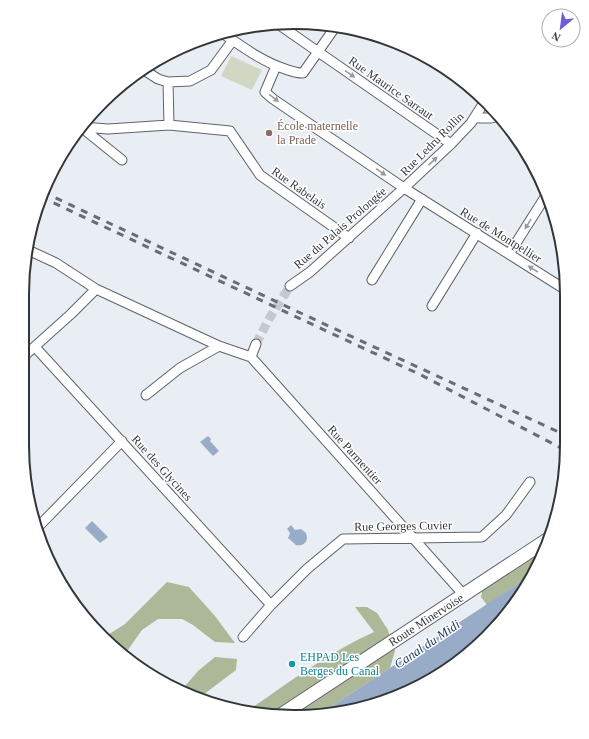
<svg xmlns="http://www.w3.org/2000/svg" width="589" height="739" viewBox="0 0 589 739" font-family="'Times New Roman',serif">
<style>
.green{fill:#d0d7c3}
.forest{fill:#adb898}
.water{fill:#98acc8}
.lines{fill:none;stroke-linecap:round;stroke-linejoin:round}
.street-tunnel{stroke:#c5c9cf;stroke-width:9;stroke-dasharray:9 4.5;stroke-linecap:butt}
.street-casing{stroke:#5f6469;stroke-width:11}
.secondary-casing{stroke:#5f6469;stroke-width:15}
.street{stroke:#fff;stroke-width:9}
.secondary{stroke:#fff;stroke-width:13}
.rail{stroke:#696c70;stroke-width:3;stroke-dasharray:7 7;stroke-linecap:butt}
.oneway{fill:#999a9c}
.education-dot{fill:#8d6e63;stroke:#fff;stroke-width:1.5}
.culture-dot{fill:#0f9aa8;stroke:#fff;stroke-width:1.5}
.labels{text-anchor:middle;dominant-baseline:central;stroke-width:3;stroke-linejoin:round;paint-order:stroke}
.street-label{font-size:12px;fill:#333638;stroke:#fff}
.education-label{font-size:12px;fill:#785e54;stroke:#fff;text-anchor:start}
.culture-label{font-size:12px;fill:#0d838f;stroke:#fff;text-anchor:start}
.water-label{font-size:13px;font-style:italic;fill:#233f66;stroke:#fff}
.rim{fill:none;stroke:#333638;stroke-width:2}
</style>
<rect width="100%" height="100%" fill="#e9eef5"/>
<path class="green" d="M231,56L262,70L252,90L221,76Z"/>
<path class="forest" d="M547,548L533,574L487,605L481,597L483,588Z
M167,582L189,587L215,616L235,643L215,642L193,625L182,619H158L142,630L125,654L152,676L103,638L125,624Z
M355,607H367L377,613L388,630L395,651L390,668L320,714L294,717L247,711C287,684 329,652 374,632Z
M480,643L474,649L431,681L405,691Z
M215,657L237,659L236,670L199,698L158,680L185,686L198,671Z"/>
<path class="water" d="M208,436L211,439L210,441L219,451L213,456L200,442Z
M92,521L108,537L100,543L85,528Z
M291,525L295,530L301,529L306,533L307,538C306,544 302,546 296,545L288,538L290,533L287,529Z
M533,574L521,596L480,643L476,645L405,691L365,708L320,714Z"/>
<g class="lines">
<path class="street-tunnel" d="M256,344L269,319L290,286"/>
<g class="street-casing">
<path id="street" d="M278,24L451,144
M222,33C243,47 261,61 285,69C291,71 296,73 303,73L336,26
M276,66L265,92L273,99L404,188L566,290
M144,70L158,79L168,82L190,81L211,70L233,40
M168,82L169,125
M474,118H491L500,116
M81,127L108,129L169,125L230,131L260,175L349,238
M81,127L122,160
M28,250L56,263L96,289L219,346L251,357L464,595
M509,254L547,194
M372,280L422,199
M290,286L310,272L404,188L451,144L471,123L485,101
M432,306L477,233
M35,347L271,605
M251,357L256,344
M22,358L71,314L96,289
M146,395L180,368L219,346
M37,528L122,441
M243,637L271,605L307,569L343,539L482,537L506,515L530,482"/>
</g>
<g class="secondary-casing">
<path id="secondary" d="M281,715L550,538"/>
</g>
<use href="#street" class="street"/>
<use href="#secondary" class="secondary"/>
<path class="rail" d="M43,192L307,316L563,434
M41,197L305,321L421,375L563,449"/>
</g>
<defs><path id="oneway-solid" d="M-6-.8H1V-3.2L6.5 0L1 3.2V.8H-6Z"/></defs>
<g class="oneway">
<use href="#oneway-solid" transform="translate(350 74) rotate(35)"/>
<use href="#oneway-solid" transform="translate(274 98) rotate(37)"/>
<use href="#oneway-solid" transform="translate(433 161) rotate(-44)"/>
<use href="#oneway-solid" transform="translate(381 172) rotate(34)"/>
<use href="#oneway-solid" transform="translate(528 224) rotate(122)"/>
<use href="#oneway-solid" transform="translate(533 269) rotate(-148)"/>
</g>
<circle class="education-dot" cx="269" cy="133" r="4"/>
<circle class="culture-dot" cx="292" cy="664" r="4"/>
<g class="labels">
<g class="street-label">
<text transform="translate(391 88) rotate(35)">Rue Maurice Sarraut</text>
<text transform="translate(432 144) rotate(-45)">Rue Ledru Rollin</text>
<text transform="translate(299 188) rotate(35)">Rue Rabelais</text>
<text transform="translate(340 228) rotate(-41)">Rue du Palais Prolongée</text>
<text transform="translate(501 235) rotate(32)">Rue de Montpellier</text>
<text transform="translate(355 455) rotate(48)">Rue Parmentier</text>
<text transform="translate(162 468) rotate(48)">Rue des Glycines</text>
<text transform="translate(403 526) rotate(-1)">Rue Georges Cuvier</text>
<text transform="translate(426 620) rotate(-33)">Route Minervoise</text>
</g>
<g class="education-label">
<text x="277" y="126">École maternelle<tspan x="277" dy="14">la Prade</tspan></text>
</g>
<g class="culture-label">
<text x="300" y="657">EHPAD Les<tspan x="300" dy="14">Berges du Canal</tspan></text>
</g>
<g class="water-label">
<text transform="translate(427 644) rotate(-34)">Canal du Midi</text>
</g>
</g>
<path d="M0 0H589V739H0ZM294 29H295A265 265 0 0 1 560 294V445A265 265 0 0 1 295 710H294A265 265 0 0 1 29 445V294A265 265 0 0 1 294 29Z" fill="#fff" fill-rule="evenodd"/>
<path class="rim" d="M294 29H295A265 265 0 0 1 560 294V445A265 265 0 0 1 295 710H294A265 265 0 0 1 29 445V294A265 265 0 0 1 294 29Z"/>
<g transform="translate(561 28) rotate(209)"><circle r="19" fill="#ffffff" stroke="#adafaf"/>
<path d="M0-3L7 15L0 10L-7 15Z" fill="#715cd6"/>
<text y="-6" font-size="11" font-weight="bold" text-anchor="middle" fill="#333638">N</text>
</g>
</svg>
